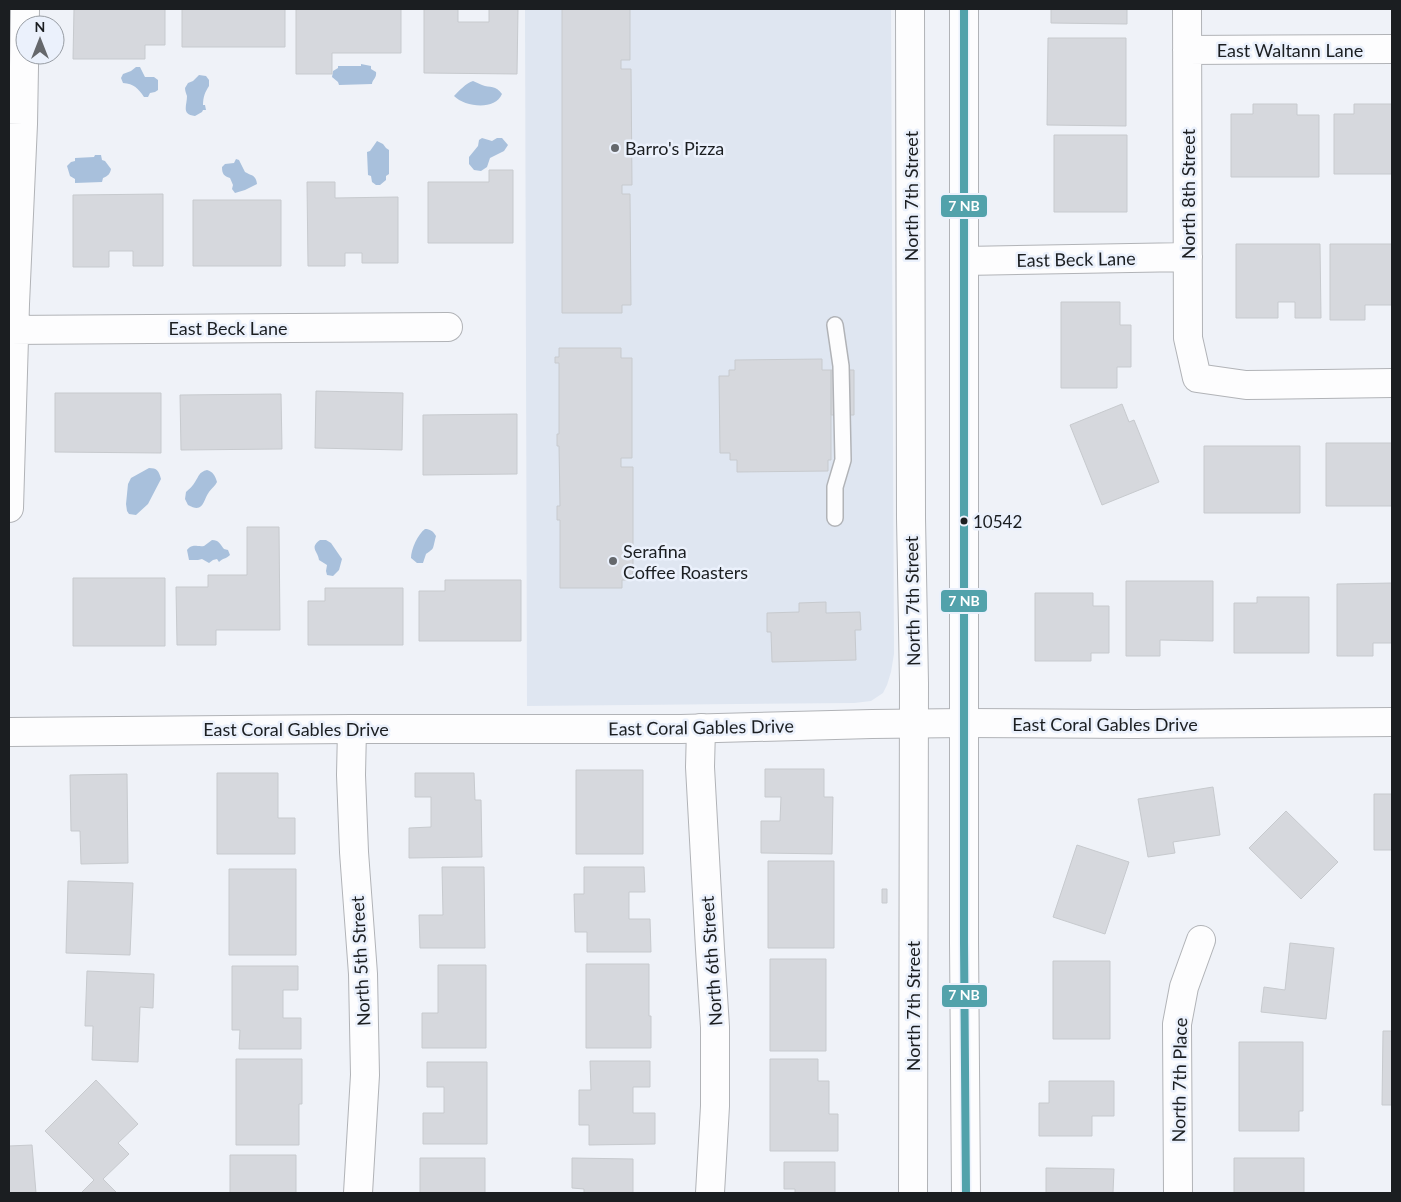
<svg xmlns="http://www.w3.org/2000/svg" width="1401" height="1202" viewBox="0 0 1401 1202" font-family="Lato,sans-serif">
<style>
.built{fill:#dfe6f1}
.water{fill:#a8c0dc}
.building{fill:#d6d8dd;stroke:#c7cace}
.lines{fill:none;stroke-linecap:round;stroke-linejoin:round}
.lane-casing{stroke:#b1b3b7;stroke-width:18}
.street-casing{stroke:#b1b3b7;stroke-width:30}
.secondary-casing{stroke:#b1b3b7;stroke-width:30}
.primary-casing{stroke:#b1b3b7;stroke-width:30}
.lane{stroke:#fdfdfe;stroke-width:15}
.street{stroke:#fdfdfe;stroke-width:28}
.secondary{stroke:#fdfdfe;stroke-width:28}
.primary{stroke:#fdfdfe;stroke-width:28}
.bus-1-casing{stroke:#ebf1fc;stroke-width:11}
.bus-1{stroke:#52a2ab;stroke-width:8}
.poi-dot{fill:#65686c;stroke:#ebf1fc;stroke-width:2}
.bus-dot{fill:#1b1e21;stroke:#ebf1fc;stroke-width:2}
.labels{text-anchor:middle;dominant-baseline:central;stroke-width:5;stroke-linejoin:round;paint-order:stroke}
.bus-label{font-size:17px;fill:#1b1e21;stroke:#ebf1fc;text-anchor:start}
.street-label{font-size:18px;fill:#1b1e21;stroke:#ebf1fc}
.poi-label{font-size:18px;fill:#1b1e21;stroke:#ebf1fc;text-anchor:start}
.line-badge{stroke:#ebf1fc;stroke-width:2}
.badge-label{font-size:14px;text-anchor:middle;font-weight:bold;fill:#fff}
</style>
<rect width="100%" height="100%" fill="#eff2f8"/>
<path class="built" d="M525,9H891L894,654L891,672L887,685L883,693L871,701L854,703L527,706Z"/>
<path class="water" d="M361,64L371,66V69L376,72C377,78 372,80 372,84L339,85L338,82L332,77L333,71L338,68V66H361Z
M136,67H140L145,77H154L158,80V90L155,92L150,93L148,97H144C138,88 134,84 123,83L121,78L123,74L131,71Z
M199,75L206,76L209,80V86C205,92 203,97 203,105H205L206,110H203L202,112L195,116C181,114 187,106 187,96C186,93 185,91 185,88L188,83L193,81Z
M473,81C476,82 479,84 482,85C490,88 496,85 502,94C495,111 465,107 454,96C459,91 466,83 473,81Z
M482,138L492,141L497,138H502L508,145L504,151L490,158L487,167L481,171L474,170L469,164V157L478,146L479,140Z
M377,141L383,144L386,148L389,150V174L386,176V180L380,185H376L372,182L371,176L368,175L367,152L370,151Z
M95,155H101L102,160L105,161L111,169C110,174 108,176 103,178L102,182L75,183V179L70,176L67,166L71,162L75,161V158L94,157Z
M236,159L239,160L245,172C252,176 256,175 257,184L245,190L235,193L232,189L233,185L230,178C224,176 222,174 222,167L225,164L234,163Z
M149,468C157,468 159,471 161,479L148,504L136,515L129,514L127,511L126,504L128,484L131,478Z
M207,470C213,472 215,475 217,482C215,486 212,488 209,492C203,500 204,514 188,505L185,499L186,492C189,489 193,486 195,482C199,476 199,472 207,470Z
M425,529C430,529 433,531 436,536C435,539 434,545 433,548C432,550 427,553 426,554C425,557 424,560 423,563H417L411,558C411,549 418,534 425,529Z
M212,540C219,540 220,544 224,549L228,550L230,555C226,559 223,558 219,562L217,559L213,560L209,563L202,559L198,560H189L187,550C193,543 196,547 204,546Z
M320,540H326L331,543L342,559L339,570L333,576L327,575L326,571L327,565L319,560C318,551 309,548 320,540Z"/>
<path class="building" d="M74,9H165V45H145V59H73Z
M182,9H285V47H182Z
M296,9H401V53H332V74H296Z
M424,9H458V22H489V9H518L517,74L424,73Z
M562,9H630V60H621V69H631L632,185H622V194H630L631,305H622V313H562Z
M1051,9H1127V24L1051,23Z
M1048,38H1126V126L1047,125Z
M1253,104H1297V115H1319V177H1231V114H1253Z
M1354,104H1392V174H1334V114H1354Z
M1054,135H1127V212H1054Z
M489,170H513V243H428V182H489Z
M307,182H335V198L398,197V263H362V253H345V266H308Z
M163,194V266H133V251H109V267H73V195Z
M193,200H281V266H193Z
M1236,244H1320L1321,318H1295V302H1278V318H1236Z
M1330,244H1392V305H1365V320H1330Z
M1061,302H1120V325H1131V367H1117V388H1061Z
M559,348H621V358H632V458H621V467H633V580H622V588H560V520H557V506H560L559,446H557V434H559V363H555V357H559Z
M822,359V370H831V460H828V471L737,472V460H730V453H720L719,376H729V370H735V360Z
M831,370H854V415H831Z
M316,391L403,393L402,450L315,448Z
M55,393H161V453L55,452Z
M281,394L282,449L181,450L180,395Z
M1122,404L1129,422L1134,420L1159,482L1102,505L1070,425Z
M517,414V474L423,475V415Z
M1326,443H1392V506H1326Z
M1204,446H1300V513H1204Z
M992,516H996V529H992Z
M247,527H279L280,630H216V645H177L176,587H208V575H247Z
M73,578H165V646H73Z
M445,580H521V641H419V591H445Z
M1126,581H1213V641L1160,640V656H1126Z
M1392,583V643H1373V656H1337V584Z
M325,588H403V645H308V601H325Z
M1035,593H1093V606H1109V653H1091V661H1035Z
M1257,597H1309V653H1234V603H1257Z
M826,602V613L860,612L861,630H855L856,660L772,662L771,632H767V613L799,612V603Z
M765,769H824V797H833L832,854L761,853V821H780L781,797H765Z
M576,770H643V854H576Z
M217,773H278V818H295V854H217Z
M415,773H474L475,800H481L482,857L409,858V828L431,827V797H415Z
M127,774L128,863L81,864L80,831H71L70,775Z
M1213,787L1220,835L1173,842L1175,853L1148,857L1138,799Z
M1374,794H1392V850H1374Z
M1286,811L1338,862L1301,899L1249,848Z
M1077,845L1129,862L1105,934L1053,917Z
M768,861H834V948H768Z
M442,867H484L485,948H420L419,915H443Z
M584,867H644L645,892H629V919H650L651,952H587V932H575L574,894H584Z
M229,869H296V955H229Z
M68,881L133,883L130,955L66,953Z
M882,889H887V903H882Z
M1290,943L1334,948L1326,1019L1261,1012L1264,987L1285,990Z
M770,959H826V1051H770Z
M1053,961H1110V1039H1053Z
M586,964H649V1016H651V1048H586Z
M438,965H486V1048H422V1013H438Z
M232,966H298V990H283V1018H301V1049H239L240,1030H232Z
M87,971L154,974L153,1008L140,1007L138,1062L92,1060L93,1026H85Z
M1383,1031H1392V1105H1382Z
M1239,1042H1303V1111H1299V1131H1239Z
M236,1059H302V1104H299V1145H236Z
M770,1059H818V1081H829V1114H838V1151H770Z
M590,1061H650V1087H633V1113H655V1144L589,1145V1125H579V1090H591Z
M427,1062H487V1144H423V1113H444V1087H427Z
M96,1080L138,1124L118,1143L129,1154L103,1179L117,1193H81L94,1180L45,1131Z
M1049,1081H1114V1116H1092V1136H1039V1103H1049Z
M32,1145L36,1193H9V1146Z
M230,1155H296V1193H230Z
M420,1158H485V1193H420Z
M572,1158L633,1159V1193H584V1189L572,1188Z
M1234,1158H1304V1193H1234Z
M784,1162H835V1193H795V1189H784Z
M1046,1168L1114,1169L1113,1193H1046Z"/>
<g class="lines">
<g class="lane-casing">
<path id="lane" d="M835,325L841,366L843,460L835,487V518"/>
</g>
<g class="street-casing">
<path id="street" d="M1187,9L1188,338L1197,378L1246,385L1392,383
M1187,50L1392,49
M964,261L1188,257
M9,330L448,327
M9,508L15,304L23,124L25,9
M965,723L1134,724L1392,722
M701,728L700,767L710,949L715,1027V1106L710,1193
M352,729L351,775L354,852L363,974L365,1075L358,1193
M1178,1193L1177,1024L1184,987L1201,940"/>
</g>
<g class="secondary-casing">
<path id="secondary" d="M9,732L352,729H681L872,724L965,723"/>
</g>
<g class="primary-casing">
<path id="primary" d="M910,9L911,518L914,683L913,1193
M964,9V942L966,1193"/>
</g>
<use href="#lane" class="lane"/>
<use href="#street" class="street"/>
<use href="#secondary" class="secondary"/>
<use href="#primary" class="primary"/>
<g class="bus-1-casing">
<path id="bus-1" d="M964,9V942L966,1193"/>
</g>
<use href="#bus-1" class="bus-1"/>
</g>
<g class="poi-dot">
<circle cx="615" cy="148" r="5"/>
<circle cx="613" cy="561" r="5"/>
</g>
<circle class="bus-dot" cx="964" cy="521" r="4.5"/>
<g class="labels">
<g class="bus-label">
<text x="973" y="521">10542</text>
</g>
<g class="street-label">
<text x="1290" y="50">East Waltann Lane</text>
<text transform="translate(1188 194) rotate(-90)">North 8th Street</text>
<text transform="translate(911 196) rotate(-90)">North 7th Street</text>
<text transform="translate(1076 259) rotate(-1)">East Beck Lane</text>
<text x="228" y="328">East Beck Lane</text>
<text transform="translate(912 601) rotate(-91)">North 7th Street</text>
<text x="1105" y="724">East Coral Gables Drive</text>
<text transform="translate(701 727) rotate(-1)">East Coral Gables Drive</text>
<text x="296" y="729">East Coral Gables Drive</text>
<text transform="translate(360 961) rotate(-93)">North 5th Street</text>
<text transform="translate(711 961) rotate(-94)">North 6th Street</text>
<text transform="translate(913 1006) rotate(-90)">North 7th Street</text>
<text transform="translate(1179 1080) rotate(-89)">North 7th Place</text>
</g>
<g class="poi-label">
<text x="625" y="148">Barro's Pizza</text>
<text x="623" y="551">Serafina<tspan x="623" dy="21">Coffee Roasters</tspan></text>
</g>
</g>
<g class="line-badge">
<rect x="940" y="194" width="48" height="24" rx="5" fill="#52a2ab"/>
<rect x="940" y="589" width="48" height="24" rx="5" fill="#52a2ab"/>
<rect x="941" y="984" width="47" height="24" rx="5" fill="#52a2ab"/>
</g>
<g class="badge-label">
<text x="964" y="211">7 NB</text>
<text x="964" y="606">7 NB</text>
<text x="964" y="1000">7 NB</text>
</g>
<rect width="1401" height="1202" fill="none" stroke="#1b1e21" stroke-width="20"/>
<g transform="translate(40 40)"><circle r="24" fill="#ebf1fc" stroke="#989da4"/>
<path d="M0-4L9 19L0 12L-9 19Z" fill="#65686c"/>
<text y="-8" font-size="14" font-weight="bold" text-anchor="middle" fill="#1b1e21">N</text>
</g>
</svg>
